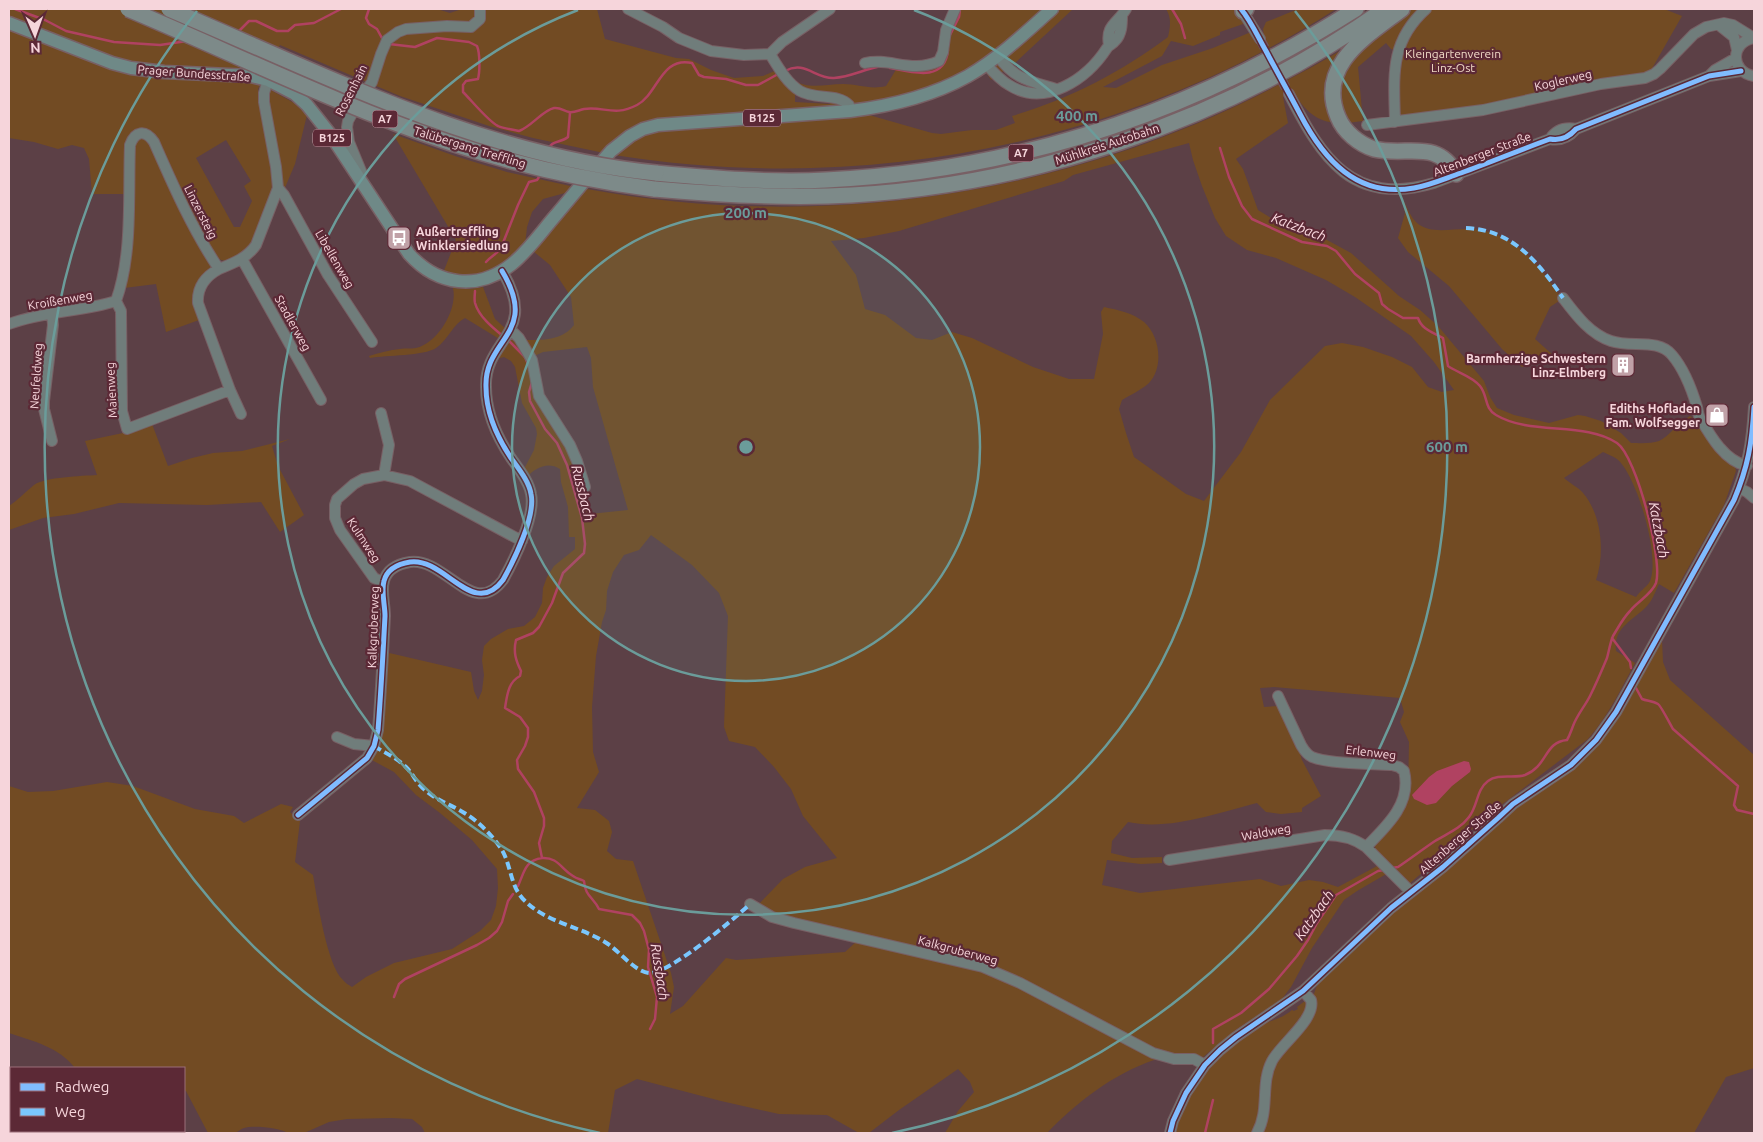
<svg xmlns="http://www.w3.org/2000/svg" width="1763" height="1142" viewBox="0 0 1763 1142" font-family="Ubuntu,sans-serif">
<style>
.green{fill:#724b23;fill-rule:evenodd}
.water{fill:#b04261}
.lines{fill:none;stroke-linecap:round;stroke-linejoin:round}
.stream{stroke:#b04261;stroke-width:2.5}
.minor-tunnel{stroke:#73565c;stroke-width:10;stroke-dasharray:10 5;stroke-linecap:butt}
.minor-casing{stroke:#786065;stroke-width:12}
.major-casing{stroke:#786065;stroke-width:15}
.highway-casing{stroke:#786065;stroke-width:18}
.minor{stroke:#707d7b;stroke-width:10}
.major{stroke:#6f8987;stroke-width:12}
.highway{stroke:#7d8a89;stroke-width:15}
.highway-bridge-casing{stroke:#786065;stroke-width:18;stroke-linecap:butt}
.highway-bridge{stroke:#7d8a89;stroke-width:15}
.quiet{stroke:#7ac7fe;stroke-width:4;stroke-dasharray:8 4;stroke-linecap:butt}
.cycleway-casing{stroke:#5c2936;stroke-width:8}
.cycleway{stroke:#80bcff;stroke-width:5}
.ring{fill:none;stroke:#6b9c9a;stroke-width:2.5}
.labels{text-anchor:middle;dominant-baseline:central;stroke-width:4.5;stroke-linejoin:round;paint-order:stroke}
.shield{fill:#5c2936;stroke:#c8a1aa;stroke-width:1}
.shield-label{font-size:11px;font-weight:bold;fill:#f6d5db}
.park-label{font-size:12px;fill:#efd9c5;stroke:#5c2936}
.street-label{font-size:12px;fill:#f6d5db;stroke:#5c2936}
.poi-label{font-size:12px;font-weight:bold;fill:#f6d5db;stroke:#5c2936;text-anchor:end}
.water-label{font-size:14px;font-style:italic;fill:#fbdae0;stroke:#5c2936}
.centre{fill:#6b9c9a;stroke:#5c2936;stroke-width:2.5}
.ring-label{font-size:15px;text-anchor:middle;font-weight:bold;fill:#6b9c9a;stroke:#5c2936;stroke-width:4.5;stroke-linejoin:round;paint-order:stroke}
</style>
<rect width="100%" height="100%" fill="#5c4046"/>
<path class="green" d="M9,9H437L450,13L462,9H476L475,24L395,32L369,83L280,45L258,89L269,155L272,184L271,194L253,242L246,251L227,261L221,260L215,256L206,245L153,134L134,132L127,194H92L89,159L84,148L72,145L58,149L34,142L9,138ZM226,140L251,181L244,186L252,201L240,227H234L196,158Z
M483,9H597L605,39L676,58L689,59L711,70L734,78L763,76L777,70L795,91V102L830,104V101L838,103L843,106L676,119L604,153L533,138L489,126L400,96L374,85L390,41L408,32L468,30Z
M957,9H1045C1008,40 970,77 922,91C902,98 880,101 859,106L844,98L802,88L793,80C809,90 825,84 843,84C858,84 870,90 886,86L897,68H929L946,41Z
M1061,9H1073L1016,62L991,80L986,72Z
M1166,9H1235L1246,23L1220,32V35L1193,46L1171,41L1162,56L1103,87L1116,88L1162,65L1213,48L1251,32L1264,37L1263,29L1266,22L1298,9H1336C1123,145 863,195 614,155L635,138L658,130L869,115L932,133L941,134L972,130H996L1015,123L1012,116C1069,99 1120,73 1168,37C1170,28 1172,18 1166,9Z
M1403,9H1422C1410,20 1402,34 1396,50L1391,49L1386,43L1358,67L1363,121C1328,126 1313,123 1293,92L1283,97L1288,123L1236,159L1243,169L1258,210L1271,218L1327,240L1351,253L1399,296L1420,310L1438,326L1484,381L1490,397L1497,408L1514,415L1549,423L1578,415L1585,416L1601,421L1621,433L1631,443C1639,443 1651,444 1659,441C1670,436 1677,423 1690,416L1701,424L1716,446L1735,467L1736,471L1724,505L1674,593L1659,584C1655,592 1652,602 1645,608C1632,621 1613,628 1616,651L1635,663C1621,689 1608,716 1588,739L1492,812L1409,884C1400,876 1376,857 1375,846L1400,813L1408,798L1409,742L1400,722L1404,712L1400,698L1274,687L1260,688L1264,707L1279,706L1298,747L1302,760L1321,796L1302,808V812L1281,814L1266,812L1257,803C1218,813 1168,831 1128,822L1112,841L1111,853L1132,858L1162,857V863L1141,864L1107,860L1102,885L1140,893L1260,879L1281,886L1309,880L1323,882L1338,887L1379,865L1388,873L1357,891L1344,900L1312,948L1291,987L1281,1000L1237,1029L1203,1057C1193,1055 1182,1054 1172,1055C1166,1055 1160,1058 1154,1060C1113,1074 1077,1102 1047,1133H945L958,1111L974,1092L970,1082L958,1069L899,1110L869,1133H859L827,1115L779,1114L721,1101L637,1079L615,1090L608,1133H425L422,1127L412,1119L391,1118L347,1119L329,1122L304,1133H288C281,1128 253,1125 244,1128C240,1129 237,1133 233,1133C225,1135 216,1133 208,1133L186,1091H184V1068H75C59,1047 33,1041 9,1033V786L28,792L53,791L107,782L133,786L195,809L234,816L244,823L281,804L293,807L290,812L300,821L295,862L313,875C317,898 327,966 343,980C345,983 349,985 352,987L366,977L394,963L452,949L480,931L491,920L496,906L498,888L497,869L472,840L440,813L416,795L394,772L370,759L376,748L380,732L385,652L471,672L474,691L478,700L482,691L484,675L482,660L484,646L491,639L508,629L524,626L535,617L542,603L543,588L547,577L554,566L575,549V537H569L568,507L561,482L560,469C548,461 535,468 527,477L523,471L534,450L537,434L536,428L522,403L515,367L511,361L504,357L496,359L511,336L518,341L530,361L538,400L570,453L590,514L628,510L593,387L591,358L587,347L543,352L532,357L524,340C542,340 562,341 574,325L571,297L550,265L533,251L587,189C820,232 1068,196 1278,85C1321,63 1364,38 1403,9ZM1189,143L1193,160L1202,186L1215,218L1226,236L1247,250L1276,258L1326,280L1355,297L1411,336L1434,362L1454,390L1442,392L1428,387L1412,367L1392,357L1363,347L1342,343L1325,346L1270,400L1241,452L1204,501L1186,494L1134,457L1126,433L1119,409L1122,400C1129,396 1144,388 1149,383C1164,367 1160,336 1144,322C1133,313 1118,310 1104,307L1101,312L1103,334L1094,379H1069L1033,367L972,338L952,332L932,340L916,338L885,315L865,309L856,275L831,241L864,238L899,231L1064,181L1073,175ZM1603,452C1607,454 1613,456 1617,459C1637,475 1662,561 1649,583C1646,587 1639,592 1636,597L1596,580C1605,553 1602,515 1583,493C1578,487 1569,483 1564,478ZM651,535L692,565L719,593L728,616L724,727L729,741L755,747L774,767L791,789L803,816L837,858L805,867L783,879L758,905L767,912L781,917L984,966L1026,983L1036,989L1030,992L1007,979L981,970L858,940L845,952L736,960L726,958L683,1006L670,1014L674,987L671,973L633,861L616,859L607,851L612,832L609,821L595,810L577,808L599,772L593,752L592,707L596,656L602,622L606,610L607,591L613,572L624,555L639,550Z
M1430,9H1664L1682,16L1650,72L1487,106L1401,117L1399,114L1397,65L1408,36Z
M271,90L294,103L307,115L295,164L284,190L281,183L268,94Z
M393,134L458,157L507,172L575,187L565,193L543,199L532,212L527,227L525,245L500,267L470,277L443,273L456,240Z
M139,136L147,138L212,265L195,309L199,320L166,332L156,284L124,288L132,147Z
M1403,200C1407,207 1411,218 1417,223C1431,235 1453,228 1470,229C1480,229 1491,232 1500,236C1527,248 1546,275 1562,299L1550,307L1535,339L1554,356L1522,367L1502,349L1449,286L1408,252L1398,238L1405,213Z
M483,287L495,319L507,330L501,340L465,318C453,324 448,340 436,348C424,356 386,355 370,358L369,356C379,353 390,350 400,349C405,348 411,349 416,348C438,343 458,309 453,288L470,289Z
M152,424L168,466L192,458L213,453L242,451L290,439L272,446L278,466L304,515L280,532L261,502L207,505L119,503L74,514L43,518L9,530V506C18,500 25,492 34,485C45,477 82,476 97,475L85,441L123,433Z
M1662,640L1663,662L1670,680L1754,755V1068L1726,1077L1694,1133H1175C1188,1088 1220,1048 1262,1025C1272,1020 1283,1018 1292,1010L1294,1011L1298,1009L1297,1007L1314,994L1317,985L1395,911L1498,822L1595,748L1611,729L1624,709Z"/>
<path class="water" d="M1464,761L1469,762L1471,769L1470,772L1452,786L1436,803L1427,805L1414,799L1412,795L1429,777L1437,771Z"/>
<g class="lines">
<path class="stream" d="M15,9L45,20L66,31L114,42L160,45L187,41
M369,9L366,18L369,24L377,29L383,40
M1172,9L1181,24L1185,38
M237,33L249,21H256L277,31H288L295,25L314,23L341,9
M950,35L959,17L960,9
M389,44L415,47L437,38L469,42L477,46C480,53 480,71 478,79L466,81L463,85V92C472,101 489,122 498,126C504,129 512,129 519,131C531,127 543,110 554,108C560,107 564,111 569,112C574,113 579,110 584,109C604,106 614,117 637,105C658,94 661,56 692,63L699,75L704,77L726,79L746,85H758L780,73
M890,68C911,72 945,83 948,50
M785,71C805,60 815,79 834,78C849,77 863,70 877,67
M1220,148L1229,177L1242,206L1252,219L1302,242L1327,246L1336,251L1355,274L1379,293L1382,304L1388,309L1403,318H1418C1422,330 1433,332 1443,338L1448,366C1458,373 1472,376 1480,386C1488,396 1484,408 1496,415C1531,436 1584,421 1617,443C1637,457 1663,561 1656,583C1652,594 1637,602 1630,611C1623,618 1618,628 1613,636C1610,643 1609,651 1607,658C1602,670 1596,684 1590,696C1585,706 1577,715 1573,726C1571,731 1570,735 1567,740C1544,742 1548,766 1525,775C1514,779 1498,773 1488,781C1476,790 1478,806 1469,817C1460,829 1448,833 1435,841C1423,849 1410,859 1398,867L1392,868
M548,150C551,140 561,143 568,137L570,113
M486,262C491,256 497,254 501,248L518,205L529,182L537,180L541,174
M475,291C475,294 474,299 475,303C479,317 493,328 504,337
M508,340L525,357L528,364
M1612,638L1630,662L1631,668
M1636,688L1642,699C1647,701 1653,701 1658,704C1661,706 1670,724 1673,729L1738,786L1734,805L1737,810L1754,814
M542,858C558,857 561,869 573,876C577,879 580,879 584,881C585,896 593,897 599,909L632,915L640,923L644,931L649,950L648,967L657,997L655,1019L650,1029
M518,886C524,873 525,860 542,858L539,843L544,826V818L534,792L518,769L517,760L525,746L528,737V728L520,717L505,708C507,696 508,682 520,676L521,671C516,661 513,652 516,640L533,633L539,627L552,603L563,573L584,553L585,544L582,518L567,465L557,443L545,429L530,401L529,392L532,382
M394,997L399,984L405,979L477,945L489,938L497,931L502,922L508,901L513,894
M1213,1043V1029L1241,1013L1269,989L1297,956L1308,940L1317,923L1336,895L1378,871L1384,870
M1205,1133L1213,1100"/>
<path class="minor-tunnel" d="M1260,39L1289,94"/>
<g class="minor-casing">
<path id="minor" d="M628,9L663,27L679,38L711,51L744,55L770,54
M830,9L782,42L770,54C778,67 787,83 800,91C815,100 838,93 849,105L850,111
M1241,9L1260,39
M1719,25L1734,37L1737,50
M1754,38C1730,42 1730,72 1754,76
M1109,45C1105,25 1118,23 1126,9
M998,56C1015,80 1030,81 1056,89
M865,63C890,57 911,74 939,61L943,52L946,30L955,9
M986,64C993,72 1000,80 1009,85C1045,108 1087,79 1107,48C1109,45 1113,44 1115,41C1122,34 1122,24 1122,15
M1709,76L1715,70L1736,58
M1289,94C1322,158 1352,207 1434,183L1550,139C1560,141 1569,137 1576,129L1709,76L1741,71
M1395,122C1394,77 1389,42 1426,9
M1367,125L1483,110L1601,84L1645,78L1654,74L1660,69L1694,34L1706,27L1724,23L1733,25L1754,38
M1550,139C1556,130 1565,127 1576,129
M361,171L349,142L347,127L348,121L360,99L372,82L381,54L387,40L398,32L406,29L447,26L471,27L480,19V9
M278,188L284,195L328,275L372,342
M242,259L321,400
M219,269C206,276 197,287 198,303L230,390L241,414
M1563,298C1576,315 1590,334 1611,341C1631,348 1658,338 1672,355C1684,369 1692,390 1697,407C1698,411 1698,415 1700,418C1711,437 1725,461 1747,466
M116,301C133,254 128,195 130,145C135,131 145,129 154,142C173,185 192,229 219,269C234,263 247,258 256,245L278,188L276,167L264,102V93L268,80
M116,301L121,311L122,411L127,429L230,390
M9,324C44,311 81,312 116,301
M511,330L519,338L532,360L539,396L570,445L577,461L585,487
M381,413L389,445L384,475
M52,441L44,409V401L53,325L52,313
M1739,488L1747,492L1754,498
M383,582L374,578L340,530L335,518V505L337,499L354,484L363,479L384,475L410,481L522,541
M1278,696L1301,745C1304,750 1306,754 1312,757C1329,764 1372,764 1392,765L1399,767L1404,771C1412,803 1387,826 1366,847L1411,892
M337,737L354,744L374,746
M298,815L367,758L374,746L378,730C381,692 383,654 385,616C385,605 381,591 384,581C387,569 398,564 410,562C445,557 473,620 503,580C514,560 536,516 531,494C529,481 518,468 511,458C497,437 486,412 486,387C484,338 540,334 502,271
M1169,860L1325,835C1339,835 1354,838 1366,847
M750,904L772,917L794,923L983,967L1020,983L1153,1053L1174,1059H1194L1205,1065
M1170,1133L1173,1121L1186,1093L1205,1065L1220,1050L1236,1037L1303,991L1391,908L1443,867L1498,818L1513,804L1571,765L1596,740L1616,712L1734,500C1748,467 1752,443 1754,407
M1257,1133C1270,1110 1260,1084 1272,1061C1281,1044 1316,1019 1311,1000L1303,991"/>
</g>
<g class="major-casing">
<path id="major" d="M9,23L112,63L131,68L164,72L251,76L268,80L295,94L307,105L330,134L409,254C438,286 478,291 512,264C529,250 542,231 556,215C574,193 592,172 611,151L630,136L643,129L658,125L850,111C891,106 932,96 968,76C999,58 1025,33 1052,9"/>
</g>
<g class="highway-casing">
<path id="highway" d="M1402,9C1367,36 1316,65 1338,117C1344,132 1359,144 1374,149C1406,157 1437,138 1456,174
M1243,11L1246,9
M656,173C713,178 769,183 826,180C1019,171 1194,112 1356,9
M654,189C712,194 770,198 828,196C1022,190 1226,121 1385,9"/>
</g>
<use href="#minor" class="minor"/>
<use href="#major" class="major"/>
<use href="#highway" class="highway"/>
<g class="highway-bridge-casing">
<path id="highway-bridge" d="M128,9C235,54 340,106 451,143C517,165 585,180 654,189
M169,9C327,76 483,156 656,173"/>
</g>
<use href="#highway-bridge" class="highway-bridge"/>
<path class="quiet" d="M1466,228C1513,230 1538,262 1563,298
M374,746C385,753 397,758 406,767C413,774 417,784 425,790C436,800 449,804 461,811C476,819 490,833 500,847C512,864 509,886 525,901C547,923 583,927 608,944C620,952 637,974 651,973C672,971 733,920 750,904"/>
<g class="cycleway-casing">
<path id="cycleway" d="M1241,9C1251,21 1258,37 1266,51C1277,72 1289,93 1300,114C1324,160 1357,198 1414,188C1431,185 1446,178 1461,173C1491,162 1520,150 1550,139C1560,141 1569,137 1576,129L1709,76L1741,71
M298,815L367,758L374,746L378,730C381,692 383,654 385,616C385,605 381,591 384,581C387,569 398,564 410,562C445,557 473,620 503,580C514,560 536,516 531,494C529,481 518,468 511,458C497,437 486,412 486,387C484,338 540,334 502,271
M1170,1133L1173,1121L1186,1093L1205,1065L1220,1050L1236,1037L1303,991L1391,908L1443,867L1498,818L1513,804L1571,765L1596,740L1616,712L1734,500C1748,467 1752,443 1754,407"/>
</g>
<use href="#cycleway" class="cycleway"/>
</g>
<circle cx="746" cy="447" r="234" fill="#6b9c9a" fill-opacity=".12"/>
<g class="ring">
<circle cx="746" cy="447" r="234"/>
<path d="M914 10A468 468 0 1 1 578 10"/>
<path d="M600 1133A701 701 0 0 1 197 11M1295 11A701 701 0 0 1 892 1133"/>
</g>
<defs>
<g id="bus-square" transform="scale(1.25)"><rect x="-9" y="-9" width="18" height="18" rx="4" fill="#c0a1a7" stroke="#5c2936"/><path d="M-5-6H5V4H4V6H2V4H-2V6H-4V4H-5ZM-3.5-4V0h7V-4ZM-3.5 1.2v1.5H-2V1.2ZM2 1.2v1.5H3.5V1.2Z" fill="#fff"/></g>
<g id="building-square" transform="scale(1.25)"><rect x="-9" y="-9" width="18" height="18" rx="4" fill="#c0a1a7" stroke="#5c2936"/><path d="M-4-6H4V6H1V3H-1V6H-4ZM-2.5-4.3h1.7v1.8h-1.7ZM.8-4.3h1.7v1.8H.8ZM-2.5-1h1.7V.8h-1.7ZM.8-1h1.7V.8H.8Z" fill="#fff"/></g>
<g id="shop-square" transform="scale(1.25)"><rect x="-9" y="-9" width="18" height="18" rx="4" fill="#c0a1a7" stroke="#5c2936"/><path d="M-5-2.5h2.3a2.7 3.5 0 0 1 5.4 0H5L5.5 6h-11ZM-1.5-2.5h3a1.5 2.3 0 0 0-3 0Z" fill="#fff"/></g>
</defs>
<g fill-rule="evenodd">
<use href="#bus-square" x="399" y="238"/>
<use href="#building-square" x="1623" y="365"/>
<use href="#shop-square" x="1717" y="415"/>
</g>
<g class="labels">
<g class="shield">
<rect x="743" y="109.5" width="38" height="17" rx="4"/>
<rect x="372.5" y="110.5" width="25" height="17" rx="4"/>
<rect x="313" y="129.5" width="38" height="17" rx="4"/>
<rect x="1008.5" y="144.5" width="25" height="17" rx="4"/>
</g>
<g class="shield-label">
<text x="762" y="118">B125</text>
<text x="385" y="119">A7</text>
<text x="332" y="138">B125</text>
<text x="1021" y="153">A7</text>
</g>
<g class="park-label">
<text x="1453" y="53">Kleingartenverein<tspan x="1453" dy="14">Linz-Ost</tspan></text>
</g>
<g class="street-label">
<text transform="translate(194 73) rotate(4)">Prager Bundesstraße</text>
<text transform="translate(1563 80) rotate(-13)">Koglerweg</text>
<text transform="translate(351 90) rotate(-63)">Rosenhain</text>
<text transform="translate(1107 144) rotate(-18)">Mühlkreis Autobahn</text>
<text transform="translate(470 147) rotate(17)">Talübergang Treffling</text>
<text transform="translate(1482 154) rotate(-21)">Altenberger Straße</text>
<text transform="translate(201 212) rotate(63)">Linzersteig</text>
<text transform="translate(335 259) rotate(60)">Libellenweg</text>
<text transform="translate(60 300) rotate(-10)">Kroißenweg</text>
<text transform="translate(293 323) rotate(61)">Stadlerweg</text>
<text transform="translate(36 376) rotate(-86)">Neufeldweg</text>
<text transform="translate(111 390) rotate(-93)">Maienweg</text>
<text transform="translate(364 540) rotate(57)">Kulmweg</text>
<text transform="translate(373 627) rotate(-88)">Kalkgruberweg</text>
<text transform="translate(1371 752) rotate(7)">Erlenweg</text>
<text transform="translate(1266 832) rotate(-10)">Waldweg</text>
<text transform="translate(1460 837) rotate(-41)">Altenberger Straße</text>
<text transform="translate(958 950) rotate(15)">Kalkgruberweg</text>
</g>
<g class="poi-label">
<text x="416" y="231" text-anchor="start">Außertreffling<tspan x="416" dy="14">Winklersiedlung</tspan></text>
<text x="1606" y="358">Barmherzige Schwestern<tspan x="1606" dy="14">Linz-Elmberg</tspan></text>
<text x="1700" y="408">Ediths Hofladen<tspan x="1700" dy="14">Fam. Wolfsegger</tspan></text>
</g>
<g class="water-label">
<text transform="translate(1299 227) rotate(21)">Katzbach</text>
<text transform="translate(583 493) rotate(76)">Russbach</text>
<text transform="translate(1659 530) rotate(79)">Katzbach</text>
<text transform="translate(1314 915) rotate(-55)">Katzbach</text>
<text transform="translate(660 972) rotate(81)">Russbach</text>
</g>
</g>
<circle cx="746" cy="447" r="8" class="centre"/>
<g class="ring-label">
<text x="1077" y="121">400 m</text>
<text x="746" y="218">200 m</text>
<text x="1447" y="452">600 m</text>
</g>
<rect width="1763" height="1142" fill="none" stroke="#f6d5db" stroke-width="20"/>
<rect x="10" y="1067" width="175" height="65" fill="#5c2936" stroke="#9a6e78"/>
<rect x="20" y="1083" width="25" height="8" fill="#80bcff" stroke="#9a6e78"/>
<text x="55" y="1092" font-size="15" fill="#f6d5db">Radweg</text>
<rect x="20" y="1108" width="25" height="8" fill="#7ac7fe" stroke="#9a6e78"/>
<text x="55" y="1117" font-size="15" fill="#f6d5db">Weg</text>
<g transform="translate(35 35) rotate(178)" stroke="#5c2936" stroke-width="4" paint-order="stroke">
<path d="M0-4L9 19L0 12L-9 19Z" fill="#f6d5db"/>
<text y="-8" font-size="14" font-weight="bold" text-anchor="middle" fill="#f6d5db">N</text>
</g>
</svg>
